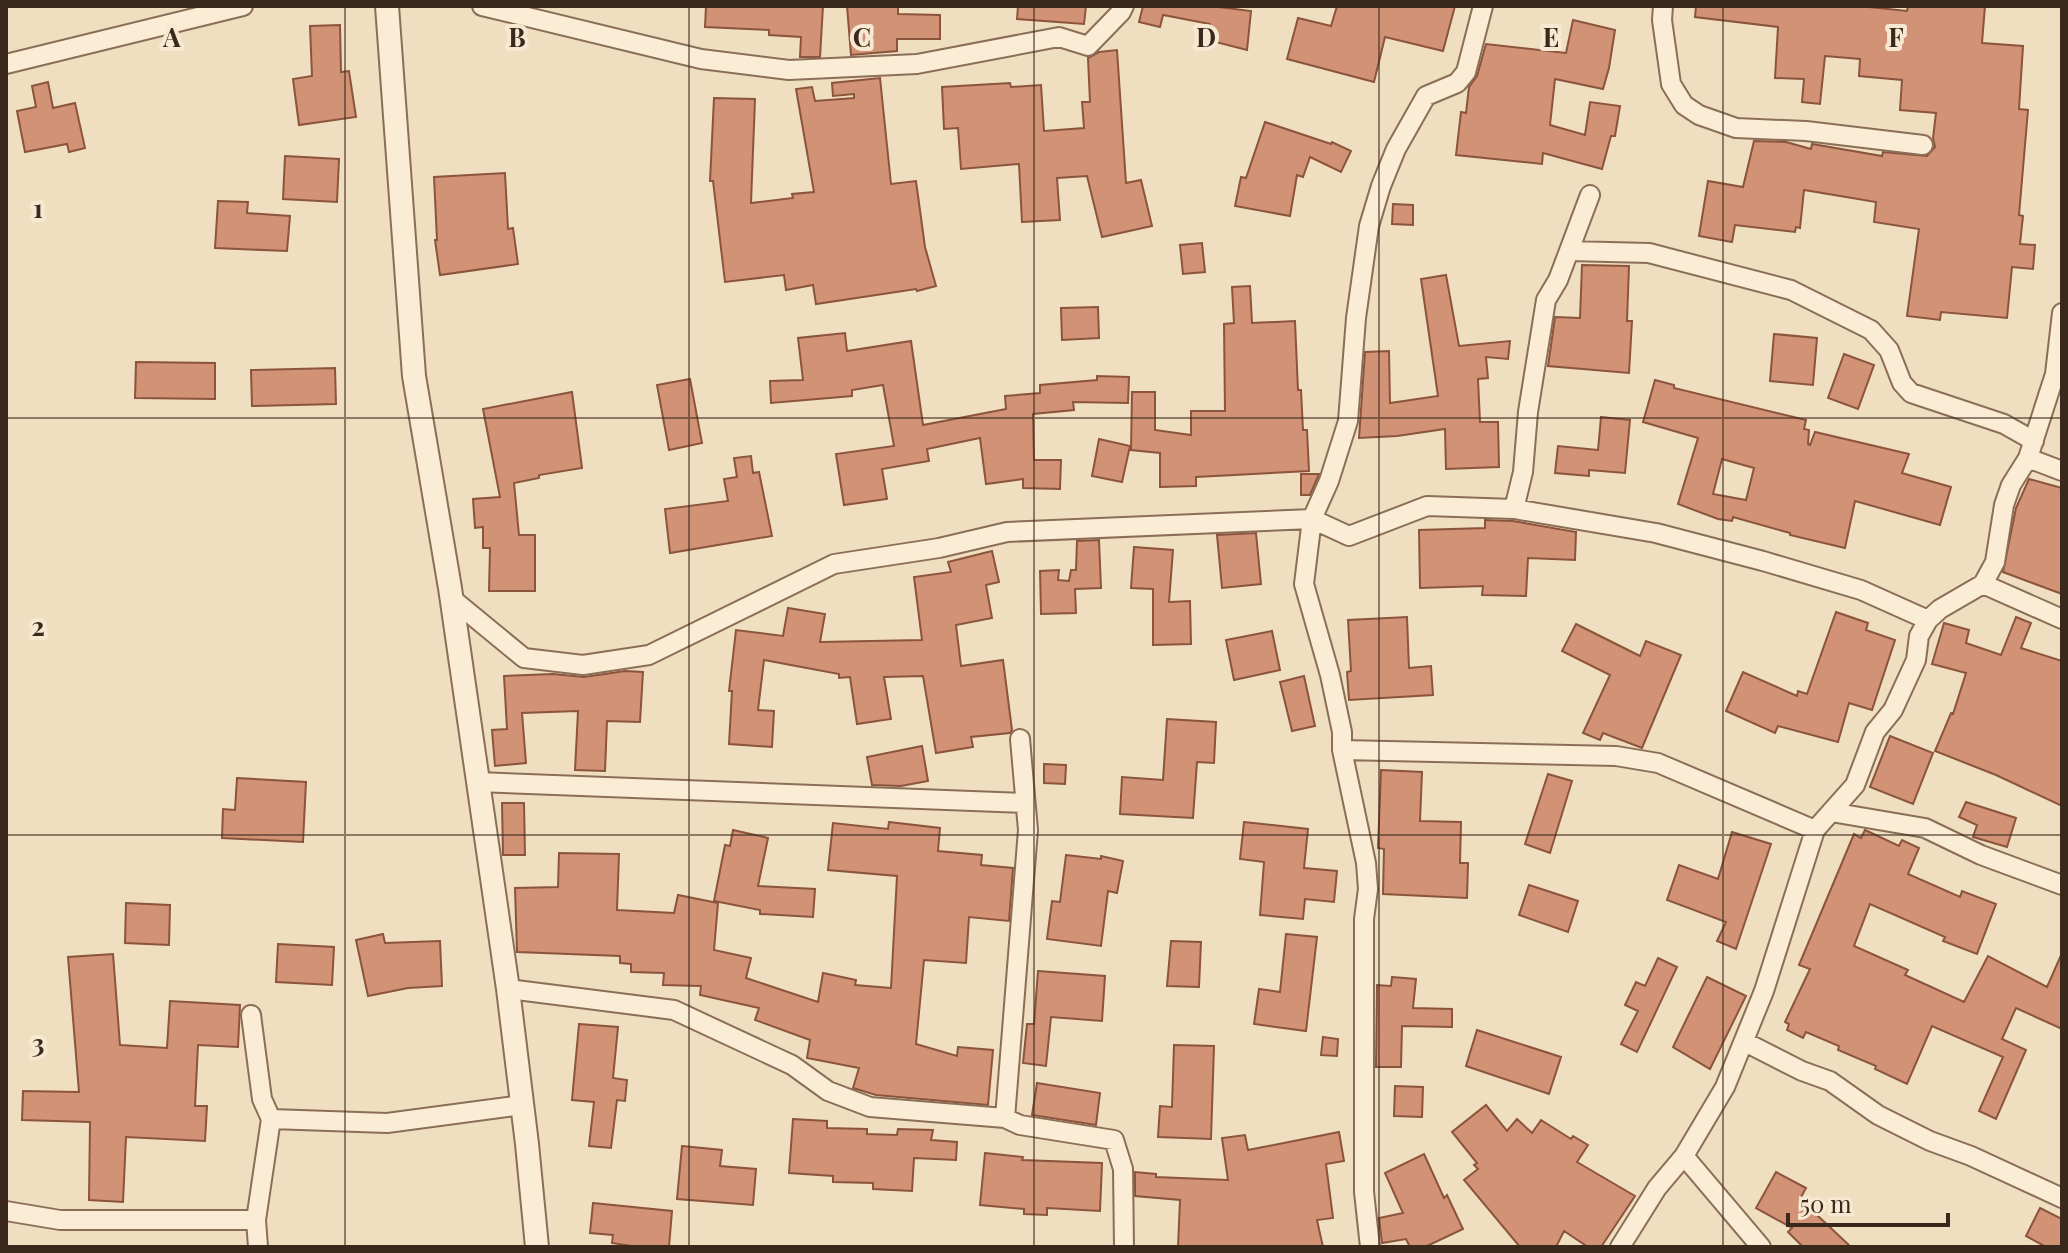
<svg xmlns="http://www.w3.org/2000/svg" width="2068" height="1253" viewBox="0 0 2068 1253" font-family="'Playfair Display',serif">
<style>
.building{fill:#d19275;stroke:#8b543c;stroke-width:2;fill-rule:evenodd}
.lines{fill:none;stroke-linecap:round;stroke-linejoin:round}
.minor-casing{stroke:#8b6e57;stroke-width:22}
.tertiary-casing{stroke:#8b6e57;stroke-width:26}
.minor{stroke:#fbecd5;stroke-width:18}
.tertiary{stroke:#fbecd5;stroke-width:22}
.grid{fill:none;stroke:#3a281d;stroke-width:2;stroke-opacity:0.55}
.grid-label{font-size:26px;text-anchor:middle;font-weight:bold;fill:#3a281d;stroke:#f7e8d1;stroke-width:8;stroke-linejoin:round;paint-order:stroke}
</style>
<rect width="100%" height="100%" fill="#f0dec1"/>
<path class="building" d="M706,6H823L820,57H800L801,37L769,35V30L705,27Z
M847,6H898V14L940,15V39H897V51L851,55Z
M1018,6H1086L1084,24L1017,19Z
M1143,6H1211L1251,11L1247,50L1208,40L1210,24L1163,15L1160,27L1139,22Z
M1337,6H1455L1443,51L1385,37L1374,82L1287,59L1298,18L1331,26Z
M1696,6H1859L1907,11L1908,6H1985L1982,43L2023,46L2019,109L2028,110L2019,215L2023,216L2020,244L2035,245L2033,269L2012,267L2007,318L1941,312L1940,320L1907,316L1919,229L1874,222L1876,202L1804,190L1800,228L1796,227L1795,232L1735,225L1732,242L1699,236L1708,181L1743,187L1754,141L1786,142L1811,149L1812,144L1882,156L1883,152L1927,156L1935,147L1933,138L1936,113L1900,110L1902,80L1859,76L1860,59L1825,56L1820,104L1802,102L1804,79L1775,78L1778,27L1695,17Z
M1573,20L1615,30L1609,68L1603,89L1555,79L1550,125L1585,135L1590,102L1620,106L1615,136H1611L1602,169L1543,153L1542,164L1456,155L1461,112L1466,113L1469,87L1477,76L1486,44L1566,53Z
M340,25L341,72L349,71L356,117L299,125L293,79L312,76L310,26Z
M1117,50L1126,183L1141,180L1152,226L1102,237L1087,176L1057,178L1060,220L1022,222L1019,164L961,169L958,128L944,129L942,87L1010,83L1011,87L1041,85L1044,131L1084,128L1082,102H1090L1088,58L1099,52Z
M880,78L891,184L916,181L925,247L936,286L917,291L916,289L816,304L813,285L786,290L784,275L725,282L713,181H710L714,98L755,99L751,203L793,198L792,194L814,192L796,89L812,87L815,101L854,98V94L833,96L832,83Z
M48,82L53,108L75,103L85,148L69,152L67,144L25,152L17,111L36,107L32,86Z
M1265,122L1331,144L1332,142L1351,151L1341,172L1310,157L1303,177L1297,175L1290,216L1235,206L1241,177L1246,178Z
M285,156L339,159L337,202L283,199Z
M505,173L508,229L513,228L518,264L440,275L435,240H437L434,177Z
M218,201L248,202L247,213L290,216L287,251L215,248Z
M1393,204L1413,205V225L1392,224Z
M1202,243L1205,272L1183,274L1180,245Z
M1582,265L1629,266L1627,321H1632L1629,373L1548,366L1555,317L1580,318Z
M1446,275L1459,346L1510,341L1508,359L1486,357L1488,378L1478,379L1480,422H1498L1499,467L1446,469L1445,429L1397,436L1359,438L1365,352L1389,351L1390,403L1438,396L1421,279Z
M1250,286L1252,323L1295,321L1298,390H1301L1303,430H1307L1309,471L1196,477V486L1160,487V453L1131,450L1132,392H1155V430L1191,435V411H1225L1224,324L1234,323L1232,287Z
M1098,307L1099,338L1062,340L1061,308Z
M845,333L847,351L911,341L923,425L1006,409L1005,396L1040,393V385L1097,380V376L1129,377L1128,403L1073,402L1074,410L1033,414L1034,460H1061L1060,489L1023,488V479L986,484L980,438L927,449L929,461L882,469L887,499L844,505L836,454L894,446L883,385L852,390V396L771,403L770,381L803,380L798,338Z
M1774,334L1817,338L1813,385L1770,381Z
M1844,354L1874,365L1858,409L1828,398Z
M136,362L215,363V399L135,398Z
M335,368L336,404L252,406L251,370Z
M690,379L702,443L669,450L657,385Z
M1655,380L1674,385V388L1806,420L1804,429L1809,430L1808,444L1810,445L1815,432L1909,454L1902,473L1951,487L1940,525L1855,501L1845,548L1790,535V533L1733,517L1732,521L1718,519L1678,504L1698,438L1643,422ZM1722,459L1754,468L1746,500L1713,494Z
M572,392L582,468L539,475V478L514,483L519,535H535V591H489L490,548H483V527L475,528L473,499L500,497L483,409Z
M1601,417L1630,420L1625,473L1589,470V476L1555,473L1558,446L1598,450Z
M1099,439L1130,446L1122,482L1092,476Z
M751,456L753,473L759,472L772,536L670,553L665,509L728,501L724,479L737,477L734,458Z
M1301,474H1319L1310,495H1301Z
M2029,479L2062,488V594L2003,572L2016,508Z
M1485,520L1513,521L1576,532L1575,560L1528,558L1526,596L1482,595L1483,586L1420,588L1419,530L1485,528Z
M1256,533L1261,584L1222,588L1217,535Z
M1099,540L1101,588L1075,589L1076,613L1041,614L1040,571L1059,570L1058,580L1069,581L1071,570H1076L1077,541Z
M1134,547L1173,550L1169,602L1190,601L1191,644L1153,645V589L1131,588Z
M992,551L999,582L986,585L992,618L956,625L961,666L1003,660L1012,730L1010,733L971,737L973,747L936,753L923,676L884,677L891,719L857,724L850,677L839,678V674L764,660L758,710L774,711L772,747L729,744L732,691H729L736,630L783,636L788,608L825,614L820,642L922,640L914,577L951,572L948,562Z
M1836,612L1868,623L1866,630L1895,640L1872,710L1849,703L1838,742L1778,726L1775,733L1726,711L1743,672L1797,696L1798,691L1807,694Z
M1407,617L1409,668L1431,666L1433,695L1349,700L1347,672L1351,671L1348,620Z
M2016,617L2031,623L2021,648L2062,661V806L1996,775L1935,751L1951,713L1953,714L1966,673L1932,664L1944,623L1969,630L1966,643L2001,655Z
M1576,624L1640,656L1646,641L1681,655L1642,748L1603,733L1600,740L1583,733L1610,675L1562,651Z
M1272,631L1280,670L1234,680L1226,640Z
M625,671L643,672L640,722L607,721L605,771L575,770L578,711L522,713L526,763L495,766L492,730L507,729L504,676L553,674L584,677Z
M1304,676L1315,726L1292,731L1280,682Z
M1167,719L1216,722L1214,763L1197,762L1193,818L1120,814L1122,777L1163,780Z
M1890,736L1933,753L1913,804L1870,787Z
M922,746L928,781L901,786L872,785L867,757Z
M1044,764L1066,765L1065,784L1044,783Z
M1381,770L1422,772L1420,821L1461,822L1460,863H1468L1467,898L1383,894L1384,849L1378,848Z
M1548,774L1572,781L1550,853L1525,844Z
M237,778L306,782L303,842L222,838L223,809L235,810Z
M1966,802L2016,818L2007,847L1973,837L1977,825L1959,817Z
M502,803H524L525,855H503Z
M889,822L940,828L938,851L982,855L981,865L1013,868L1009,921L969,917L966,963L924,960L916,1044L957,1056L958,1047L993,1050L988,1105L876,1095L853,1088L859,1068L807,1058L810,1040L755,1020L759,1008L700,995L701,986L663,985L664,973L631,972V964L620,963V956L517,952L515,888L558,887L559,853L619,854L617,910L674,913L678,895L718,903L714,950L751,958L746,978L818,1002L823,973L856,980L855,985L891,988L897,876L828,870L833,823L888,829Z
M1244,822L1308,829L1304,868L1337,871L1334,902L1305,899L1303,919L1260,915L1264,862L1240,859Z
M733,830L768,838L758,886L815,889L813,917L760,914V910L714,901L725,845L730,846Z
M1865,830L1899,846L1902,840L1919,848L1908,874L1960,897L1962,891L1996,904L1977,954L1943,941L1945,937L1870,904L1854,946L1908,970L1905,975L1964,1002L1988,956L2047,987L2062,953V1029L2016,1008L2002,1039L2026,1050L1996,1119L1979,1111L2003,1057L1932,1026L1907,1084L1875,1069L1876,1066L1838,1050L1839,1046L1806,1032L1803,1038L1787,1030L1789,1024L1785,1022L1810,969L1799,965L1854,834L1861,838Z
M1732,832L1771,844L1736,949L1717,941L1726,922L1667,900L1679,865L1718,879Z
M1066,855L1101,859V856L1123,861L1117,893L1108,891L1101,946L1047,939L1052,901L1060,902Z
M1529,885L1578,901L1568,932L1519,915Z
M126,903L170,905L169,945L125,943Z
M383,934L385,943L440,941L442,986L408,988L368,996L356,940Z
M1286,934L1317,937L1306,1031L1254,1024L1259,989L1280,992Z
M1171,941L1201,942L1199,987L1167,986Z
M278,944L334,947L332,985L276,982Z
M113,954L120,1045L167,1048L170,1001L240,1005L238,1047L198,1045L195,1106H207L205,1141L126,1137L123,1202L89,1200L90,1122L22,1120L23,1091L79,1092L68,957Z
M1658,958L1677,967L1637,1052L1621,1044L1638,1011L1625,1005L1636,982L1645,986Z
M1038,971L1105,976L1102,1021L1051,1017L1046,1066L1023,1063L1027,1024H1034Z
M1392,977L1416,979L1413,1008L1452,1009V1027L1402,1026L1401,1067H1376L1377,985L1391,986Z
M1707,977L1746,996L1710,1069L1673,1047Z
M579,1024L618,1027L613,1078L627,1080L625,1101L617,1100L611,1148L589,1146L594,1102L572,1100Z
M1477,1030L1561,1057L1549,1094L1466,1066Z
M1323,1037L1338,1039L1337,1056L1321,1055Z
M1174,1045L1214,1046L1211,1139L1158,1137L1160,1106L1172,1107Z
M1037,1083L1100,1093L1096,1125L1032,1115Z
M1395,1086L1423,1087L1422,1117L1394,1116Z
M1486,1105L1507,1131L1517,1119L1532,1133L1541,1120L1571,1139L1573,1136L1588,1145L1577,1162L1635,1196L1601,1247H1588L1564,1231L1556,1247H1520L1464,1180L1478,1169L1474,1165L1477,1163L1452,1132Z
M793,1119L827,1121V1128L867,1129V1134L897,1135L898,1129L933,1130L931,1140L957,1142L956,1160L914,1158L912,1191L873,1189V1183L833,1182V1176L789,1173Z
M1339,1132L1344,1161L1326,1164L1333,1218L1317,1220L1323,1247H1178L1180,1200L1135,1196V1172L1156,1174V1177L1228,1180L1222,1138L1245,1135L1248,1150Z
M682,1146L722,1150L720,1166L756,1169L753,1205L677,1199Z
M985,1153L1023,1157L1022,1160L1102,1163L1100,1211L1047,1208V1215L1024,1214V1209L980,1205Z
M1424,1154L1444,1198L1447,1195L1463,1229L1425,1247H1410L1406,1239L1382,1243L1379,1218L1403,1213L1385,1173Z
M1776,1172L1806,1188L1800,1199L1851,1247H1803L1788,1232L1792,1228L1756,1208Z
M593,1203L672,1211L669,1247H638L612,1243L613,1235L590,1233Z
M2040,1208L2062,1219V1247H2046L2026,1236Z"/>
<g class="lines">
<g class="minor-casing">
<path id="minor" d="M482,6L701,59L789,70L917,64L1059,37L1088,46L1121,12L1124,6
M1663,6L1662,20L1671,84L1684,105L1699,115L1736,128L1806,131L1923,145
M6,64L243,6
M1569,251L1649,253L1791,290L1871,330L1889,350L1902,383L1911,393L2004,424L2034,441
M2028,458L2062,471
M1514,509L1523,472L1528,412L1546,300L1558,280L1590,195
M1983,584L2062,619
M451,598L524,658L583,665L649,655L834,564L939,548L1007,532L1312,519L1349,536L1427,506L1514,509L1656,533L1763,561L1861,590L1928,620
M1342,750L1616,756L1658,763L1815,830
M477,782L1024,803
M1831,812L1925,828L1981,855L2062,885
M508,989L674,1010L792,1065L828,1091L870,1107L1005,1118L1020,1125L1114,1140L1123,1169L1124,1247
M251,1015L262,1099L271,1119L256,1220L258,1247
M1745,1042L1802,1071L1830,1081L1878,1115L1930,1141L1971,1156L2062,1198
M1005,1118L1028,830L1020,739
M271,1119L387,1123L522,1105
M1684,1156L1761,1247
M6,1211L60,1220H256
M1370,1247L1364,1192V919L1368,889L1366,863L1342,750V732L1330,675L1304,584L1312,519L1329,481L1348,421L1356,318L1369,226L1381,186L1396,149L1426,96L1457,83L1466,72L1483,6
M1620,1247L1657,1188L1684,1156L1725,1087L1764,991L1815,830L1855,785L1875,732L1893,710L1916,660L1919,636L1928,620L1940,609L1983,584L1995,562L2004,505L2011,485L2028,458L2055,374L2062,313"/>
</g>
<g class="tertiary-casing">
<path id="tertiary" d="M387,6L414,376L450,588L508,989L527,1144L537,1247"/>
</g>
<use href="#minor" class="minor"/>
<use href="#tertiary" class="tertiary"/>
</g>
<path class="grid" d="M345,6V1247M689,6V1247M1034,6V1247M1379,6V1247M1723,6V1247M6,418H2062M6,835H2062"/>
<g class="grid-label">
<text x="172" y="47">A</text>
<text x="517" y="47">B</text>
<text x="862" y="47">C</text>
<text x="1206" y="47">D</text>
<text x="1551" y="47">E</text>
<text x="1896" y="47">F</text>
<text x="38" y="218">1</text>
<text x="38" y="636">2</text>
<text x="38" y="1053">3</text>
</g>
<rect width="2068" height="1253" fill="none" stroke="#3a281d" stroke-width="16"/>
<path d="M1788 1213v12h160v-12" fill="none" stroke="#3a281d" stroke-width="4"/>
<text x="1800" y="1213" font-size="24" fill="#3a281d" stroke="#f7e8d1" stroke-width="6" paint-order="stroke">50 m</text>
</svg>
